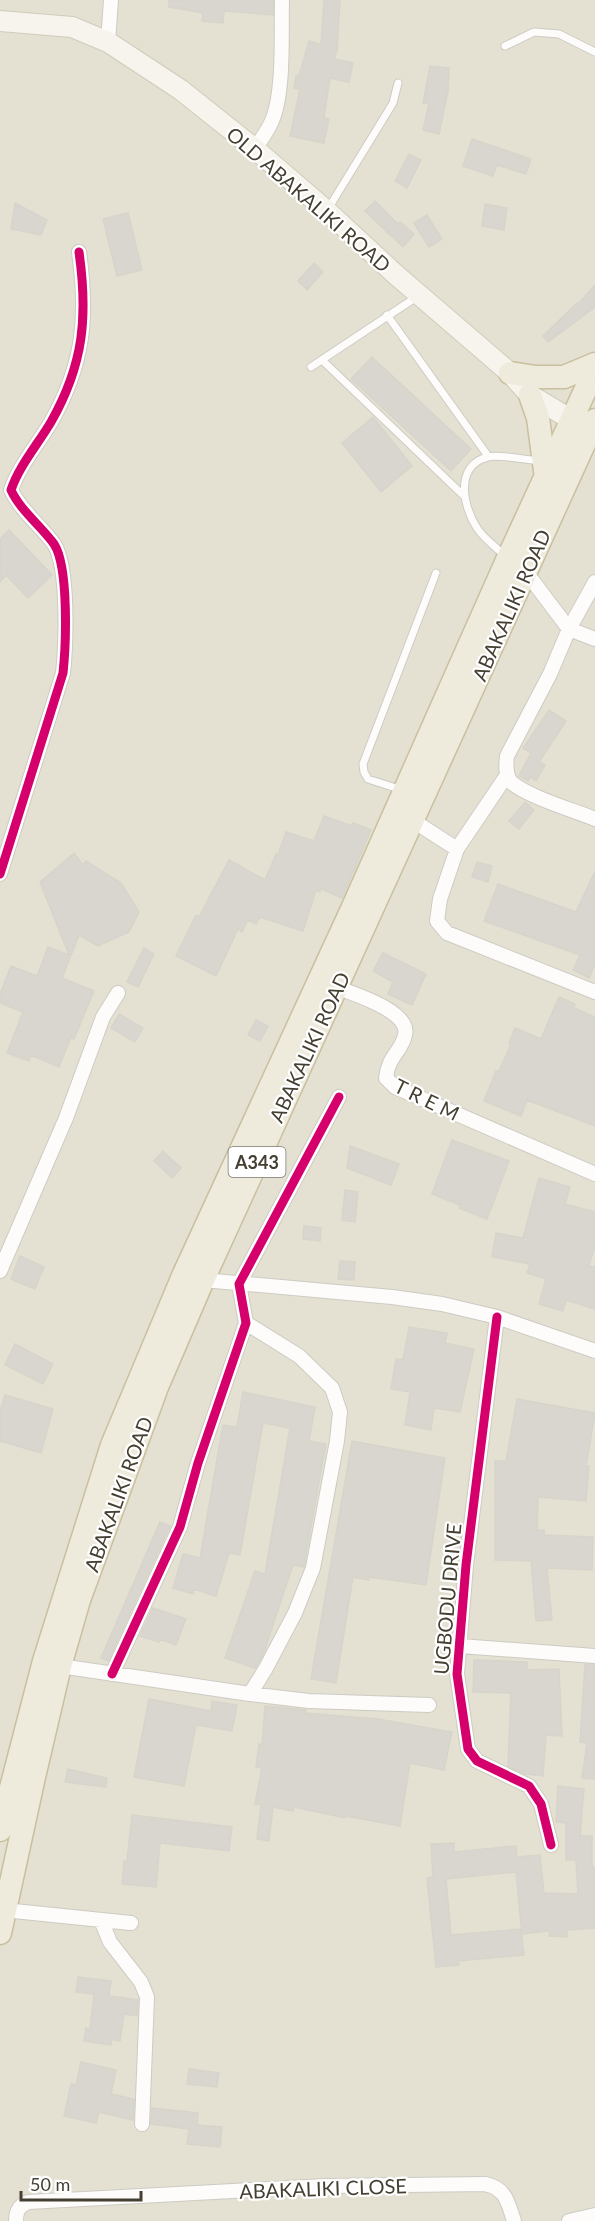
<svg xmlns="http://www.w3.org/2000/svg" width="595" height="2221" viewBox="0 0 595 2221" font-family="Lato,sans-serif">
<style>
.residential{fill:#e4e1d2}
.building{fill:#d8d6ce;stroke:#d7d4cb;stroke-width:1.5}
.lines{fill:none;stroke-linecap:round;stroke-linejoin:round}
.service-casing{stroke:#cdcbc3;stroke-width:9}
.minor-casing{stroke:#cdcbc3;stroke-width:16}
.secondary-casing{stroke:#cfccbb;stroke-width:22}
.trunk-casing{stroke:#cabf9e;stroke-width:25}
.service{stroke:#fdfcfb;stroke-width:7}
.minor{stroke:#fdfcfb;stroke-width:14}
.secondary{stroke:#f6f4ec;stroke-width:20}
.trunk{stroke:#eeeadc;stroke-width:22}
.cycleway-casing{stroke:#fff;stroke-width:13}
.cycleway{stroke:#d6006c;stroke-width:9}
.labels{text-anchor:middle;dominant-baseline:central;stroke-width:4.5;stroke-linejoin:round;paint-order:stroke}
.shield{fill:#fff;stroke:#7d7970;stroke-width:1.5}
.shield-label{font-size:18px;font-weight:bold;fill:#453f32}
.street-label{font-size:20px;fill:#453f32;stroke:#fff}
</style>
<rect width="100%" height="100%" fill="#efede5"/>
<path class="residential" d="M0,0H595V2221H0Z"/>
<path class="building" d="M169,0H273V15L224,11L223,23L202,21L203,13L169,7Z
M324,0H340L337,50L334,59L353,63L349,82L330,78L324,118L329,119L324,143L290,136L300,89L294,88L296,76H299L309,41L321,45Z
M430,66L449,68L448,91L439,134L423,130L429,104L423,103Z
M472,139L531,159L526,174L497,165L493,176L463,166Z
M409,154L421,160L407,188L395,181Z
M375,201L398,224L400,222L414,234L403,247L365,211Z
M15,203L47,220L41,235L11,229Z
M485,204L507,208L504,230L482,226Z
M128,213L142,270L117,276L103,219Z
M427,215L442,239L429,247L414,223Z
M314,263L323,272L307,290L298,281Z
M595,285V307L548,342L543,336L577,303L578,304Z
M372,357L471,449L451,471L351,379Z
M373,417L412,466L381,492L342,443Z
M9,530L52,575L28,598L6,575L0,582V539Z
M549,710L566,721L539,762L545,765L536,781L530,777L528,781L519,776L531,753L523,748Z
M525,802L534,810L519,829L509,821Z
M324,816L352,826L353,823L371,830L342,898L321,889L320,892L316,890L303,931L260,917L256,924L248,920L242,932L238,929L216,976L176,956L196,915L199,917L229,860L265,880L276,854L278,855L286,832L314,841Z
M74,853L83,865L86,861L121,883L139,912L129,932L98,946L79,935L62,978L94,991L74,1039L71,1037L59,1067L31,1055L29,1061L7,1053L23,1012L0,1003V994L11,966L37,976L48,947L69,955L40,882Z
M477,862L492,866L488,882L472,877Z
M595,871V964L589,978L573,970L580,955L484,921L498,884L576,912Z
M144,948L154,954L138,987L127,982Z
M383,953L426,974L412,1005L388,994L393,982L373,971Z
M559,997L575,1004L574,1008L595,1017V1126L527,1100L521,1116L484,1101L496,1071H499L511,1044L509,1043L515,1028L541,1039Z
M119,1014L143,1028L135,1042L111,1028Z
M256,1020L268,1026L260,1041L248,1035Z
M452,1140L509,1161L487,1219L459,1208L460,1205L432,1194Z
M350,1146L399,1164L391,1185L347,1168Z
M163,1151L181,1168L172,1178L154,1161Z
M539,1178L570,1187L565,1204L595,1212V1246L589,1266L595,1267V1309L566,1300L563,1311L539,1304L546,1279L527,1273L530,1264L492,1257L496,1233L523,1238Z
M345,1190L358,1192L355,1222L342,1220Z
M304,1226L321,1228L320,1241L303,1239Z
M20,1256L44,1267L35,1289L11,1279Z
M340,1261L355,1262L354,1280L338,1279Z
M409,1327L447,1333L445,1343L474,1349L460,1412L434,1408L431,1430L405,1425L410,1392L391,1389L396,1359L403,1360Z
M15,1344L53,1364L43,1384L5,1365Z
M243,1392L315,1407L309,1441L326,1444L304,1565V1567L293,1565L263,1655L255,1668L225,1658L255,1571L265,1574L290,1428L263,1423L240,1555L229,1553L216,1596L194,1589L193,1594L173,1588L183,1554L200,1558L223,1425L237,1427Z
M5,1395L53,1409L41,1453L0,1441V1411Z
M517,1399L595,1413L586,1466H589L586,1501L538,1497L537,1530H544V1535L593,1537L592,1570L547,1568L552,1620L536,1621L531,1561L495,1560V1461H506Z
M352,1441L445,1458L426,1585L369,1577V1580L353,1577L336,1683L311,1679Z
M160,1522L170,1526L108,1661L101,1658Z
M153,1608L186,1619L176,1645L160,1639L159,1642L140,1636Z
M474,1660L527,1662V1670L559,1669L562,1736L546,1735L543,1776L525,1774L508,1766L511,1693L473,1692Z
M585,1664L595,1665V1779L582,1778L587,1743L580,1742Z
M149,1699L211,1711L212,1701L237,1705L232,1731L196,1725L184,1786L134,1777Z
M265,1706L306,1710L305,1713L378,1719L452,1732L444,1770L410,1763L400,1826L346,1816L345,1818L294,1807L293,1811L273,1807L269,1841L257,1839L261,1805L255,1804L262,1768L256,1767L259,1744L262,1745Z
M68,1769L107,1778L106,1787L65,1782Z
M558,1786L584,1789L580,1836H592V1867H595V1928L567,1930V1937L549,1936L550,1931L522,1934L516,1872L446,1879L451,1935L521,1929L524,1955L458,1961L459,1965L436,1967L427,1878L433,1877L431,1844L454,1843V1852L516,1846L517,1857L540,1855L544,1893L578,1894L576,1860H566V1823L556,1822Z
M132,1815L232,1827L229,1851L160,1843L156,1887L122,1884L124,1861H127Z
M78,1977L111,1981L109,1996L138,2000L137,2016L124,2014L120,2041L112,2039L111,2045L84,2041L86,2028L90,2029L94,1994L76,1992Z
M81,2062L116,2070L111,2094L134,2099L133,2120L99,2112L96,2123L64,2116L71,2084L76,2085Z
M189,2069L219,2073L217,2087L187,2084Z
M152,2108L198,2113L197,2125L222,2127L220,2147L187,2144L189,2129L151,2124Z"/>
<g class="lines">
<g class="service-casing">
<path id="service" d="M505,46L534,32L559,34L595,52
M328,209L393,103L398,83
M387,315L488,456
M322,360L465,497
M311,367L418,296
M504,555C496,547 483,538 477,528C463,507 454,465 488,457C497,454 528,460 539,461
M402,790L368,779L364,772L363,764L436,573"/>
</g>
<g class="minor-casing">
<path id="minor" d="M108,42L111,0
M255,149C260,141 266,133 270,125C285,97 281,33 282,0
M526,572L569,629L595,639
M595,582L569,629L550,674L507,756C506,765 505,776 512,783C529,797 573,810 595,819
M412,820L457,849L440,899L437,921L447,933L595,992
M457,849L507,775
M0,874L63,673C66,645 69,567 54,544C41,526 20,510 11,490C19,466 38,444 51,422C84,364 88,316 79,252
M336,987C353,994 411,1011 405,1035C402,1051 388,1056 386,1078L395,1087L595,1174
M0,1271L66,1118L103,1017L118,993
M203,1280L392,1297L442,1304L497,1317L595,1351
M497,1317L466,1565L457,1674L468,1749L477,1761L529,1786L541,1804L551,1845
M246,1323L299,1356L332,1388L340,1412L337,1441L313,1568L295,1613L266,1668L250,1694
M460,1646L595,1656
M60,1666L250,1694L309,1701L429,1705
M112,1674L180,1527L198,1463L246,1323L239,1284L339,1097
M4,1910L131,1923
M101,1920L110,1942L141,1982L147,1997L142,2124
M16,2221C16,2211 19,2206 28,2202L326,2186L485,2184C506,2188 508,2203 514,2221
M569,2221L595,2215"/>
</g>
<g class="secondary-casing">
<path id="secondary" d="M0,21L72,27L108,42L181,90L255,149L327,211L395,274L510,373L530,395L572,420L582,431"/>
</g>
<g class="trunk-casing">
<path id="trunk" d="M510,373L536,377H564L595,364
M530,395L538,418L546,478
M0,1830L44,1661L112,1445L183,1276L352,909L508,558L595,369
M0,1933L34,1777L60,1666L79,1600L157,1387L203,1280L595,420"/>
</g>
<use href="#service" class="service"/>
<use href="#minor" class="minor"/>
<use href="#secondary" class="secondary"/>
<use href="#trunk" class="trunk"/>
<g class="cycleway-casing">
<path id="cycleway" d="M0,874L63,673C66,645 69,567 54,544C41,526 20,510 11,490C19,466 38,444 51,422C84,364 88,316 79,252
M497,1317L466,1565L457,1674L468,1749L477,1761L529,1786L541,1804L551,1845
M112,1674L180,1527L198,1463L246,1323L239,1284L339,1097"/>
</g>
<use href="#cycleway" class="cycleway"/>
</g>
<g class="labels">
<rect class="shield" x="228.5" y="1147" width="57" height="30" rx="4.5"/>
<g class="shield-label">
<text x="257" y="1162">A343</text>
</g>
<g class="street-label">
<text transform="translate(309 199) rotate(41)">OLD ABAKALIKI ROAD</text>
<text transform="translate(511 605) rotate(-66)">ABAKALIKI ROAD</text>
<text transform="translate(309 1047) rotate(-65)">ABAKALIKI ROAD</text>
<text transform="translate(427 1099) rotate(26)">T R E M</text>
<text transform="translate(118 1494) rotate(-70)">ABAKALIKI ROAD</text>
<text transform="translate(447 1599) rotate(-85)">UGBODU DRIVE</text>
<text transform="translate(323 2188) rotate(-2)">ABAKALIKI CLOSE</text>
</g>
</g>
<path d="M21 2191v9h120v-9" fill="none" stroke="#453f32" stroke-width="3"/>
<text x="30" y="2191" font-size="18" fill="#453f32" stroke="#ffffff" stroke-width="4.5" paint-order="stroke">50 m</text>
</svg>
